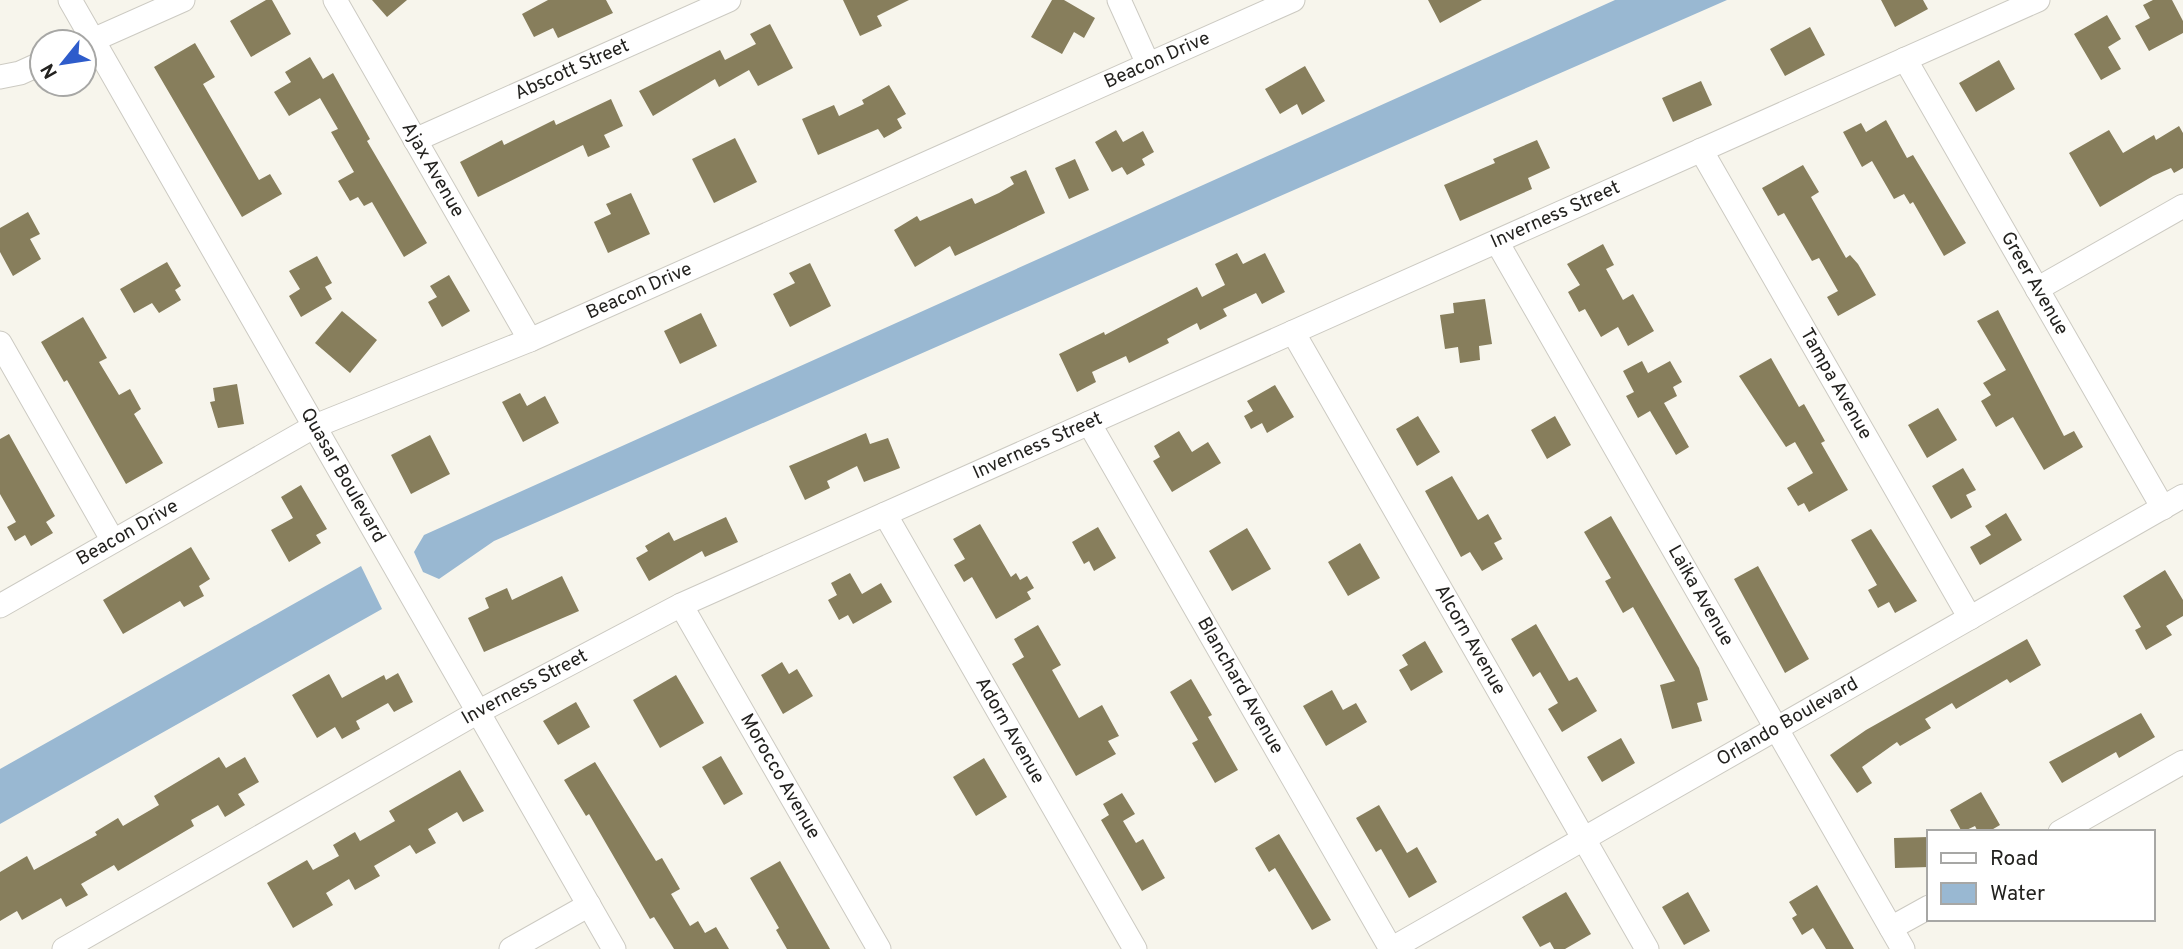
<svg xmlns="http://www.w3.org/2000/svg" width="2183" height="949" viewBox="0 0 2183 949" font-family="Overpass,sans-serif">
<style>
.water{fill:#99b8d2}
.building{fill:#877e5c}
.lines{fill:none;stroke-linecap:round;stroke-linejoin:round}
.minor-casing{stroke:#cccac2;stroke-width:25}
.minor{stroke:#fff;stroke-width:23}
.labels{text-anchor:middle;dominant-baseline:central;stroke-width:5;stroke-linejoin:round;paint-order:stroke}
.street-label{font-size:19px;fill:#23221f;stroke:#fff}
</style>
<rect width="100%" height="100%" fill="#f7f5ec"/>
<path class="water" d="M1615,0H1727L494,541L439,579L423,572L414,552L424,535Z
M361,566L382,609L0,824V769Z"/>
<path class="building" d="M266,0H272L291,34L251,57L230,21Z
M372,0H407L387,17Z
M548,0H606L613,13L558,38L553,28L534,37L522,14Z
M843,0H909L877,16L882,26L860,36Z
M1052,0H1064L1095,18L1084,38L1074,32L1062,54L1031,37Z
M1428,0H1482L1440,23Z
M1881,0H1923L1928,9L1895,27Z
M2153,0H2172L2183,21V33L2149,51L2135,26L2150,18L2143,5Z
M2107,15L2121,39L2108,47L2121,69L2101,80L2074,34Z
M770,24L793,68L758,86L749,70L719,87L715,79L653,116L639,91L720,50L725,60L756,44L750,34Z
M1810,27L1825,55L1785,76L1770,49Z
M195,43L215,77L203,84L259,180L270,174L282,194L242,217L154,67Z
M310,57L323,79L333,73L370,139L367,141L427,243L404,257L372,202L364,206L358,197L350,201L338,181L354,172L331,132L338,129L320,98L289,116L274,92L291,82L285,72Z
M1999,60L2015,89L1976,112L1959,83Z
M1305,66L1325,101L1302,115L1297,104L1280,114L1265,89Z
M1701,81L1712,105L1673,122L1662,98Z
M889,85L906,114L897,119L902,128L884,138L878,129L818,155L802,119L834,105L839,116L864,104L862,100Z
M611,99L623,126L604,135L610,147L588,157L583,145L478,197L460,162L502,140L504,145L554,120L556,125Z
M1886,120L1907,158L1913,155L1966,243L1944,256L1913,202L1910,204L1904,194L1894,199L1872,161L1862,167L1843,132L1861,123L1866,132Z
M2179,126L2183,133V168L2174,173L2171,168L2153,176L2100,207L2069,153L2109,130L2123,153L2154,135L2156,140Z
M1116,130L1123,142L1143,131L1154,152L1142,159L1145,165L1127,175L1122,167L1112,172L1095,142Z
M735,138L757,182L714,203L692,159Z
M1537,140L1550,168L1528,178L1532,189L1460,221L1444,185L1495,163L1493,159Z
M1075,159L1089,190L1069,199L1055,168Z
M1803,165L1819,192L1811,197L1846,258L1850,255L1858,264L1876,295L1838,316L1827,297L1838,291L1819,258L1812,261L1784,213L1778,216L1762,188Z
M1026,170L1045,213L955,256L950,246L915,267L894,230L917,216L920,221L972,198L975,204L999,193L1014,184L1010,177Z
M631,193L650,234L608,253L594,222L611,214L606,204Z
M28,212L40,234L30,239L41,259L13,276L0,252V228Z
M1603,244L1614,265L1606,269L1623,300L1633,294L1654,331L1628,346L1618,327L1601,337L1585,309L1579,312L1568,292L1580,285L1567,264Z
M1237,253L1243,264L1265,253L1285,292L1262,304L1256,293L1223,309L1227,316L1200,330L1197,323L1167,339L1169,343L1129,363L1126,356L1092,372L1096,382L1077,392L1059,354L1104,332L1105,335L1197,287L1202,297L1225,285L1215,264Z
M317,256L332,283L325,287L332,299L301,317L289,296L300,289L289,271Z
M167,262L181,286L175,290L181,300L159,313L152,303L134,313L120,289Z
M810,263L831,306L790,327L773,294L795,283L789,273Z
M449,275L470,311L442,327L428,302L437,297L430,286Z
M1485,299L1492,344L1479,346L1480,360L1460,363L1458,347L1445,349L1440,315L1454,313L1453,303Z
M1998,310L2064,436L2074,431L2083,447L2044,470L2013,417L1996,427L1981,401L1991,395L1983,383L2006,370L1977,321Z
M342,311L377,340L350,373L315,343Z
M701,313L717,346L680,364L664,331Z
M83,317L107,358L99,362L119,395L130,389L141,409L134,414L163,463L126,484L67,380L64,382L41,342Z
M1771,358L1799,407L1804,404L1825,441L1821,443L1848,490L1809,512L1804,503L1798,506L1787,488L1813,473L1795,442L1786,447L1739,376Z
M1642,361L1648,373L1670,361L1682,382L1673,387L1677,396L1664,403L1689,447L1676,455L1650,411L1638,418L1626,396L1634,392L1623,371Z
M237,384L244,424L218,428L210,402L215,401L213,388Z
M1275,385L1294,417L1267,433L1262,423L1251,429L1244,416L1253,411L1247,401Z
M520,393L527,406L545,396L559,423L523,442L502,402Z
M1938,408L1957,440L1927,458L1908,425Z
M1418,416L1440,452L1417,466L1396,429Z
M1555,416L1571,445L1547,459L1531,430Z
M1179,431L1192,452L1208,442L1221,463L1172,492L1153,461L1160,457L1154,446Z
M866,433L870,444L888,438L900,468L864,482L857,466L827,481L830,488L805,500L789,466Z
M9,434L55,516L46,522L53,533L31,546L25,535L15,541L7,527L16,522L0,494V439Z
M430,435L450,474L411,494L391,455Z
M1963,468L1976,490L1966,495L1972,507L1951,519L1932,486Z
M1452,476L1478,520L1488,514L1502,539L1494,543L1503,559L1482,571L1470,552L1461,557L1425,491Z
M301,485L327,529L316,535L321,543L289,562L271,530L293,518L281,497Z
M2006,513L2022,540L1980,565L1970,547L1991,535L1985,526Z
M1611,516L1699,668L1708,700L1697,703L1702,721L1672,729L1660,685L1675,681L1633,607L1623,613L1605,581L1611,578L1584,532Z
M726,517L738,542L705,557L702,551L649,581L636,558L648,551L645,546L669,532L674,541Z
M980,524L1011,577L1016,573L1020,580L1027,576L1034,588L1027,592L1031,599L996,619L972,577L964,582L954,565L965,559L953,539Z
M1098,527L1116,558L1094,571L1089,561L1084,564L1072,542Z
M1247,528L1271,569L1232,591L1209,551Z
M1871,529L1917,601L1895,613L1889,602L1878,608L1868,590L1877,585L1851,540Z
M1360,543L1380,578L1348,596L1328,562Z
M191,547L210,579L199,586L204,596L184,607L180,601L123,634L103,600Z
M1758,566L1809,659L1785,673L1734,579Z
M2165,570L2183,600V616L2166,626L2172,635L2146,650L2135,630L2141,627L2123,596Z
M850,573L862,594L881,583L892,602L853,624L848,615L839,620L828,600L837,595L831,583Z
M562,576L579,611L484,652L468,618L489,608L485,598L507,588L512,600Z
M1536,624L1569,681L1577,677L1597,711L1562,732L1548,709L1558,703L1540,672L1533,677L1511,639Z
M1038,625L1061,665L1052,670L1079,718L1102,705L1119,736L1108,741L1116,754L1076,776L1012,664L1024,657L1014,639Z
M2027,639L2041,665L2010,683L2007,679L1956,709L1952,703L1925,719L1931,728L1900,746L1897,742L1862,767L1872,783L1857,793L1830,755L1866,730Z
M1425,641L1443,672L1411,691L1399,670L1408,665L1402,655Z
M782,662L789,674L797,669L813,696L783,714L761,675Z
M398,673L413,702L394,712L388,703L356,721L360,729L342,739L335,727L317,738L292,695L329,674L342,698L384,675L386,680Z
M676,675L704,723L660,748L633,700Z
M1191,679L1212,715L1208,717L1238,770L1215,783L1192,743L1198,740L1170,692Z
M1332,690L1343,710L1356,703L1367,722L1326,746L1303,706Z
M576,702L590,727L558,745L543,721Z
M2141,713L2155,737L2119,758L2116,752L2062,783L2049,762Z
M1621,738L1635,763L1602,782L1587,757Z
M721,756L743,794L724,805L702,767Z
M219,757L226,768L245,757L259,782L238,794L245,805L225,817L218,805L191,820L194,826L118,871L114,865L81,884L88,895L66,907L61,898L22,920L17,911L0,921V872L27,856L34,870L97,835L95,832L118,818L123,826L159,805L154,796Z
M984,758L1007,797L976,816L953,777Z
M595,762L656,861L662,858L680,889L671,894L690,926L698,921L705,933L716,927L729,949H674L654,917L650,919L589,814L586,816L564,780Z
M460,770L484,811L463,822L457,812L428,829L436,843L416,854L410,845L374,866L380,876L355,890L349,879L326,893L333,905L293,928L267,883L307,860L313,870L339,856L333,845L355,832L360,841L395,821L389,811Z
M1981,792L2000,825L1988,832H1978L1975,826L1962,832L1950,810Z
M1122,793L1135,814L1123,821L1136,843L1143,839L1165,878L1142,891L1101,820L1109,815L1103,804Z
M1379,805L1407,853L1417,847L1437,882L1409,898L1381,849L1376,852L1356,818Z
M1279,834L1331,920L1312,930L1275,868L1269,872L1255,848Z
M1929,837V867L1895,868L1894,838Z
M780,861L809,912L830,949H787L776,930L779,928L750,878Z
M1817,885L1854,949H1826L1813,928L1802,935L1792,918L1797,915L1789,902Z
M1566,892L1591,934L1565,949H1554L1550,942L1540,947L1522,917Z
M1688,892L1710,931L1684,945L1662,907Z"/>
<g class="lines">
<g class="minor-casing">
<g id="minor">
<path id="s1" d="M70,0L614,949"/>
<path id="s2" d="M335,0L530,340"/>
<path d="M1119,0L1148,64"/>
<path d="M84,44L183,0"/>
<path id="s3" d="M1905,59L2163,508"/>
<path d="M0,77L20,73L42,63"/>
<path id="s4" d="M415,140L729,0"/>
<path id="s5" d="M1701,150L1970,618"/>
<path id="s6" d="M1497,242L1903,949"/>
<path d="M2037,289L2183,206"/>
<path id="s7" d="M1293,332L1647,949"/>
<path d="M0,343L113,541"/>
<path id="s8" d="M1089,423L1391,949"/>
<path id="s9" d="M885,514L1135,949"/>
<path id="s10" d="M681,605L879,949"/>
<path id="s11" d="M0,606L315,426L530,340L1293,0"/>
<path d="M2060,832L2183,762"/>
<path d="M1891,928L1929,907"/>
<path id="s12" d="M64,949L478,712L681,605L2038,0"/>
<path d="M511,949L589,905"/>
<path id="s13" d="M1391,949L2183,496"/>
</g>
</g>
<use href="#minor" class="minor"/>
</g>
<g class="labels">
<g class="street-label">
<text stroke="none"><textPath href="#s11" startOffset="1281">Beacon Drive</textPath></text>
<text stroke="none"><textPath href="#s4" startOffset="172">Abscott Street</textPath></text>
<text stroke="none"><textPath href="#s2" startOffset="196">Ajax Avenue</textPath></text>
<text stroke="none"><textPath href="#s12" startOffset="1664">Inverness Street</textPath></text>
<text stroke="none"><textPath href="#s3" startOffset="259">Greer Avenue</textPath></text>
<text stroke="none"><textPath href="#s11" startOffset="714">Beacon Drive</textPath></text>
<text stroke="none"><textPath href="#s5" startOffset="270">Tampa Avenue</textPath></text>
<text stroke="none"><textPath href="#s12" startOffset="1097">Inverness Street</textPath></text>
<text stroke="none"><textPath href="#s1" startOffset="548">Quasar Boulevard</textPath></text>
<text stroke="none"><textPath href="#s11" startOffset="147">Beacon Drive</textPath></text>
<text stroke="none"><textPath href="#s6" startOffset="408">Laika Avenue</textPath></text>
<text stroke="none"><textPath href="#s7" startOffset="355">Alcorn Avenue</textPath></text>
<text stroke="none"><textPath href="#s8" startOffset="303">Blanchard Avenue</textPath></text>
<text stroke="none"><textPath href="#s12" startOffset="530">Inverness Street</textPath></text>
<text stroke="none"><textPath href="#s13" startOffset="457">Orlando Boulevard</textPath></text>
<text stroke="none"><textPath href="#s9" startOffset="250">Adorn Avenue</textPath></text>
<text stroke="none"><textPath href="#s10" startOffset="198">Morocco Avenue</textPath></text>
</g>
</g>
<rect x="1927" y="830" width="228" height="91" fill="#ffffff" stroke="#a7a7a5" stroke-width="2"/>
<rect x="1941" y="853" width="35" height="10" fill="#ffffff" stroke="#a7a7a5" stroke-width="2"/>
<text x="1990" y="865" font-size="21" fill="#23221f">Road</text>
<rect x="1941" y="883" width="35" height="21" fill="#99b8d2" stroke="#a7a7a5" stroke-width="2"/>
<text x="1990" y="900" font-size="21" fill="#23221f">Water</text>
<g transform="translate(63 63) rotate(240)"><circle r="33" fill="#ffffff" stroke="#a7a7a5" stroke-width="2"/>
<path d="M0-5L12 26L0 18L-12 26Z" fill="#2e5ccb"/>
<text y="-10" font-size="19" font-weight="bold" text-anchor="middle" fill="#23221f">N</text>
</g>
</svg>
